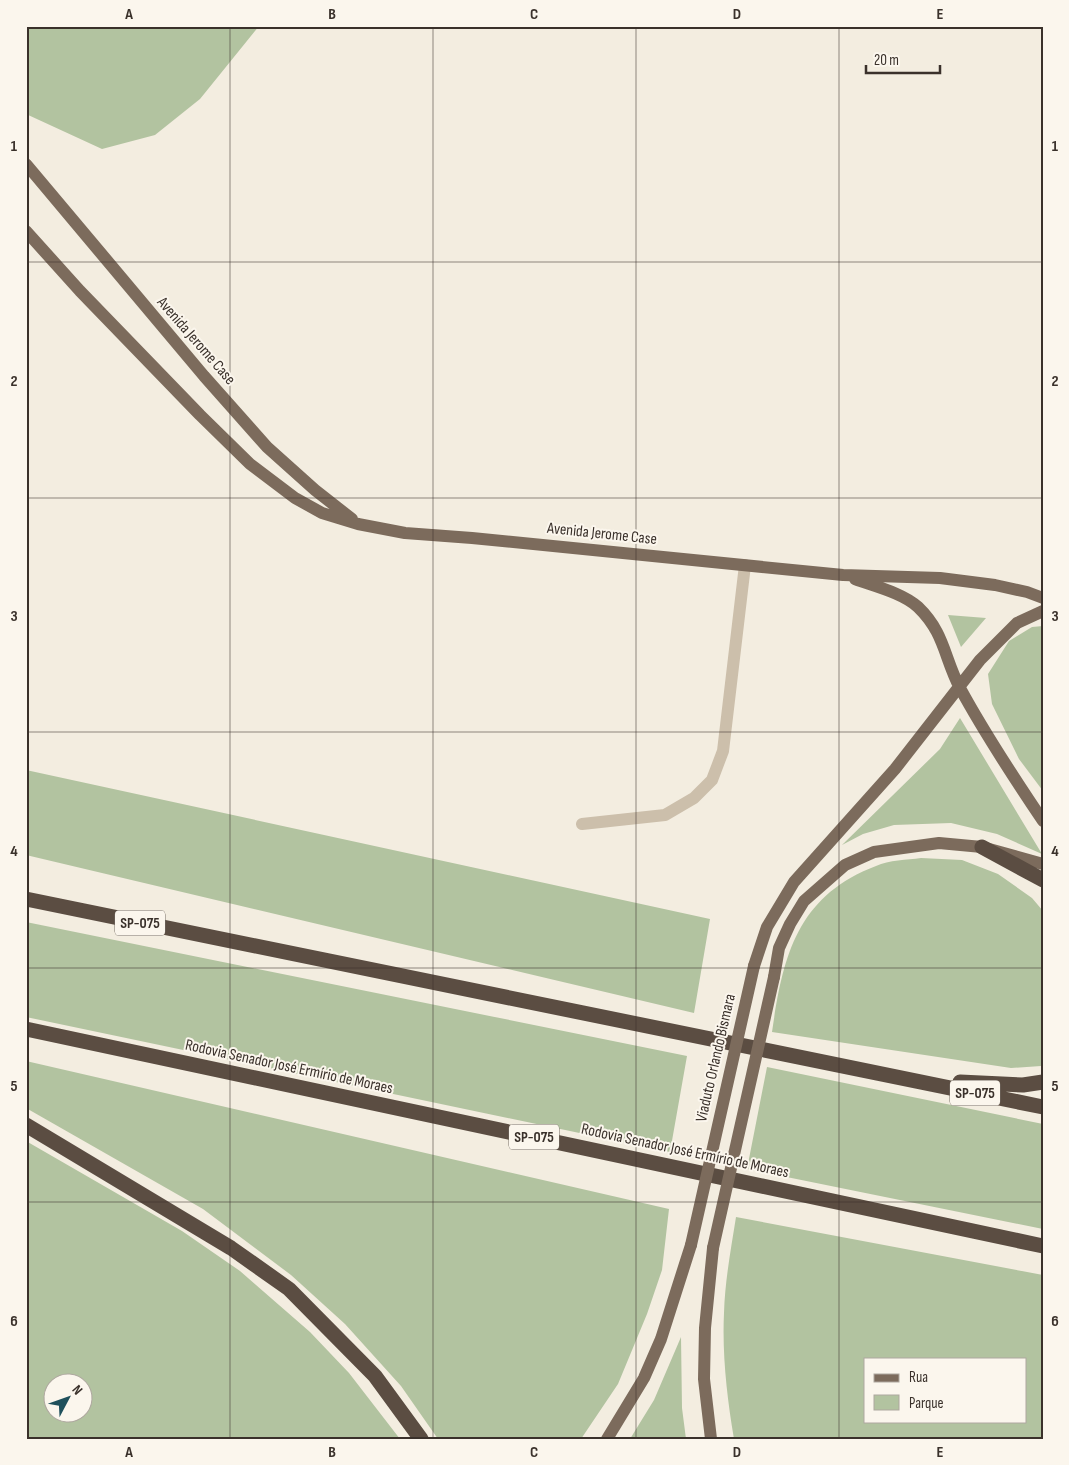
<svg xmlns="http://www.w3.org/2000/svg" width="1069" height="1465" viewBox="0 0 1069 1465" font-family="'Sofia Sans Condensed',sans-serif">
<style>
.green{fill:#b2c3a0;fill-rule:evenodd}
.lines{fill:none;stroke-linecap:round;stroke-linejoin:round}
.minor{stroke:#ccbfab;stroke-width:12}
.major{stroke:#7c6b5c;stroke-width:12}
.highway{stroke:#5b4d42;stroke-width:15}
.major-bridge{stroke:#7c6b5c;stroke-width:12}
.grid{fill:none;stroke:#3a312b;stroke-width:1;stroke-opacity:0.55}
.labels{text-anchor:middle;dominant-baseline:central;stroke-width:4;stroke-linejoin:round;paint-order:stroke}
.shield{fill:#fbf6ed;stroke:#746c65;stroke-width:1}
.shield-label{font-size:15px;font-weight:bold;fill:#3a312b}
.street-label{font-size:16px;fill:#3a312b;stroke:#fbf6ed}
.neatline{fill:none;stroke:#3a312b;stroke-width:2}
.grid-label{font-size:16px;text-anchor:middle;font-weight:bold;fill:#3a312b}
</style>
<rect width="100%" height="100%" fill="#f3ede0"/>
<path class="green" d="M26,26H259L200,99L155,135L102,149L26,114Z
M948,615L986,618L961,647Z
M1043,626V791L1019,759L992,704L988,674L1009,641L1032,627Z
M960,718L1042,854L997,834L951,823L894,825L863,834L842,845L940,749Z
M26,770L710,919L694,1013L26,855Z
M921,858L962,860L998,874L1032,898L1043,911V1065L1041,1066L1011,1068L772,1032C783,956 797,896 876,866C889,860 907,860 921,858Z
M26,922L687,1056L670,1152L26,1017Z
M26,1061L669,1209L662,1270L647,1314L618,1384L581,1439H438L401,1386L345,1324L291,1275L203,1209L26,1108Z
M767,1067L1043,1124V1229L747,1169Z
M26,1141L182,1231L240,1271L310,1332L349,1373L400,1439H26ZM52,1382H82V1412H52Z
M736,1217L1043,1275V1438L734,1439C727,1398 722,1354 724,1313C725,1280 731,1249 736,1217ZM865,1359H1025V1421H865Z
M681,1337L682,1408L686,1439H630L654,1400Z"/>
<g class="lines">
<path class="minor" d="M582,824L665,815L694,798L712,780L723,751L745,565"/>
<path class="major" d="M26,164L204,376L267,447L315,490L352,519
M26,231L80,291L200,415L250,464L295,498L322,513L358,524L405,533L472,538L843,575L940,578L995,585L1027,592L1043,598
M855,579C874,586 903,593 918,607C945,633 944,658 960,688C985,734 1014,778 1043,821
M754,966L767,927L794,882L895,769L980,660L1017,623L1043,611
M774,977L779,948L790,924L804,901L845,865L874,852L939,843L982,847L1043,864
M607,1439L644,1378L661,1339L691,1245
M711,1439L704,1379L705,1328L713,1248"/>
<path class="highway" d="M982,847L1043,880
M26,899L1043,1107
M26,1029L1043,1246
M960,1082L1023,1085L1043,1082
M26,1125L231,1248L289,1289L375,1376L421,1439"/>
<path class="major-bridge" d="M691,1245L754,966
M713,1248L774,977"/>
</g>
<path class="grid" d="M230,26V1439M433,26V1439M636,26V1439M839,26V1439M26,262H1043M26,498H1043M26,732H1043M26,968H1043M26,1202H1043"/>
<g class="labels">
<g class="shield">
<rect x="115" y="910.5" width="50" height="25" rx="4"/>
<rect x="950" y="1080.5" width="50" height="25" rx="4"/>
<rect x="509" y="1124.5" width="50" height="25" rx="4"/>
</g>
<g class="shield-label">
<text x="140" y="923">SP-075</text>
<text x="975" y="1093">SP-075</text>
<text x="534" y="1137">SP-075</text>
</g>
<g class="street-label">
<text transform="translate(196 341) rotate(49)">Avenida Jerome Case</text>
<text transform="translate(602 534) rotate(6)">Avenida Jerome Case</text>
<text transform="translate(716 1058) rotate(-77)">Viaduto Orlando Bismara</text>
<text transform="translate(289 1067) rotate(12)">Rodovia Senador José Ermírio de Moraes</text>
<text transform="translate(685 1151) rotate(12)">Rodovia Senador José Ermírio de Moraes</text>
</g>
</g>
<rect width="1069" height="1465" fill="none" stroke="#fbf6ed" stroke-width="55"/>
<rect x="864" y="1358" width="162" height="65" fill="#fbf6ed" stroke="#aea79f"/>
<rect x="874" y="1374" width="25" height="8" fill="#7c6b5c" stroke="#aea79f"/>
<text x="909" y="1382" font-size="15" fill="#3a312b">Rua</text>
<rect x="874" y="1395" width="25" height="15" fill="#b2c3a0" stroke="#aea79f"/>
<text x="909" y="1408" font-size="15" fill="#3a312b">Parque</text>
<g transform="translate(68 1398) rotate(49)"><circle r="24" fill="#fbf6ed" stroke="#aea79f"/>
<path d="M0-4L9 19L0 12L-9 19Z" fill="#1f505c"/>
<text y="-8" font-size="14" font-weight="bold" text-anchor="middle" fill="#3a312b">N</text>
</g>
<path d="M866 65v8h74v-8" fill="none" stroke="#3a312b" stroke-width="2.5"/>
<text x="874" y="65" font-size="15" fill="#3a312b" stroke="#fbf6ed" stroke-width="4" paint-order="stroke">20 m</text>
<rect x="28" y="28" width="1014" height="1410" class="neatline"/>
<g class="grid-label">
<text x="129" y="19">A</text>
<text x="332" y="19">B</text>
<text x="534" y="19">C</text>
<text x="737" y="19">D</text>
<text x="940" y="19">E</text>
<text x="14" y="151">1</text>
<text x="1055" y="151">1</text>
<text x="14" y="386">2</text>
<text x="1055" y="386">2</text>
<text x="14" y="621">3</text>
<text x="1055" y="621">3</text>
<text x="14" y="856">4</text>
<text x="1055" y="856">4</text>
<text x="14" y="1091">5</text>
<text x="1055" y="1091">5</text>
<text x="14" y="1326">6</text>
<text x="1055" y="1326">6</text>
<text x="129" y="1457">A</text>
<text x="332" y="1457">B</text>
<text x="534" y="1457">C</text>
<text x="737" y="1457">D</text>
<text x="940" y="1457">E</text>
</g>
</svg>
